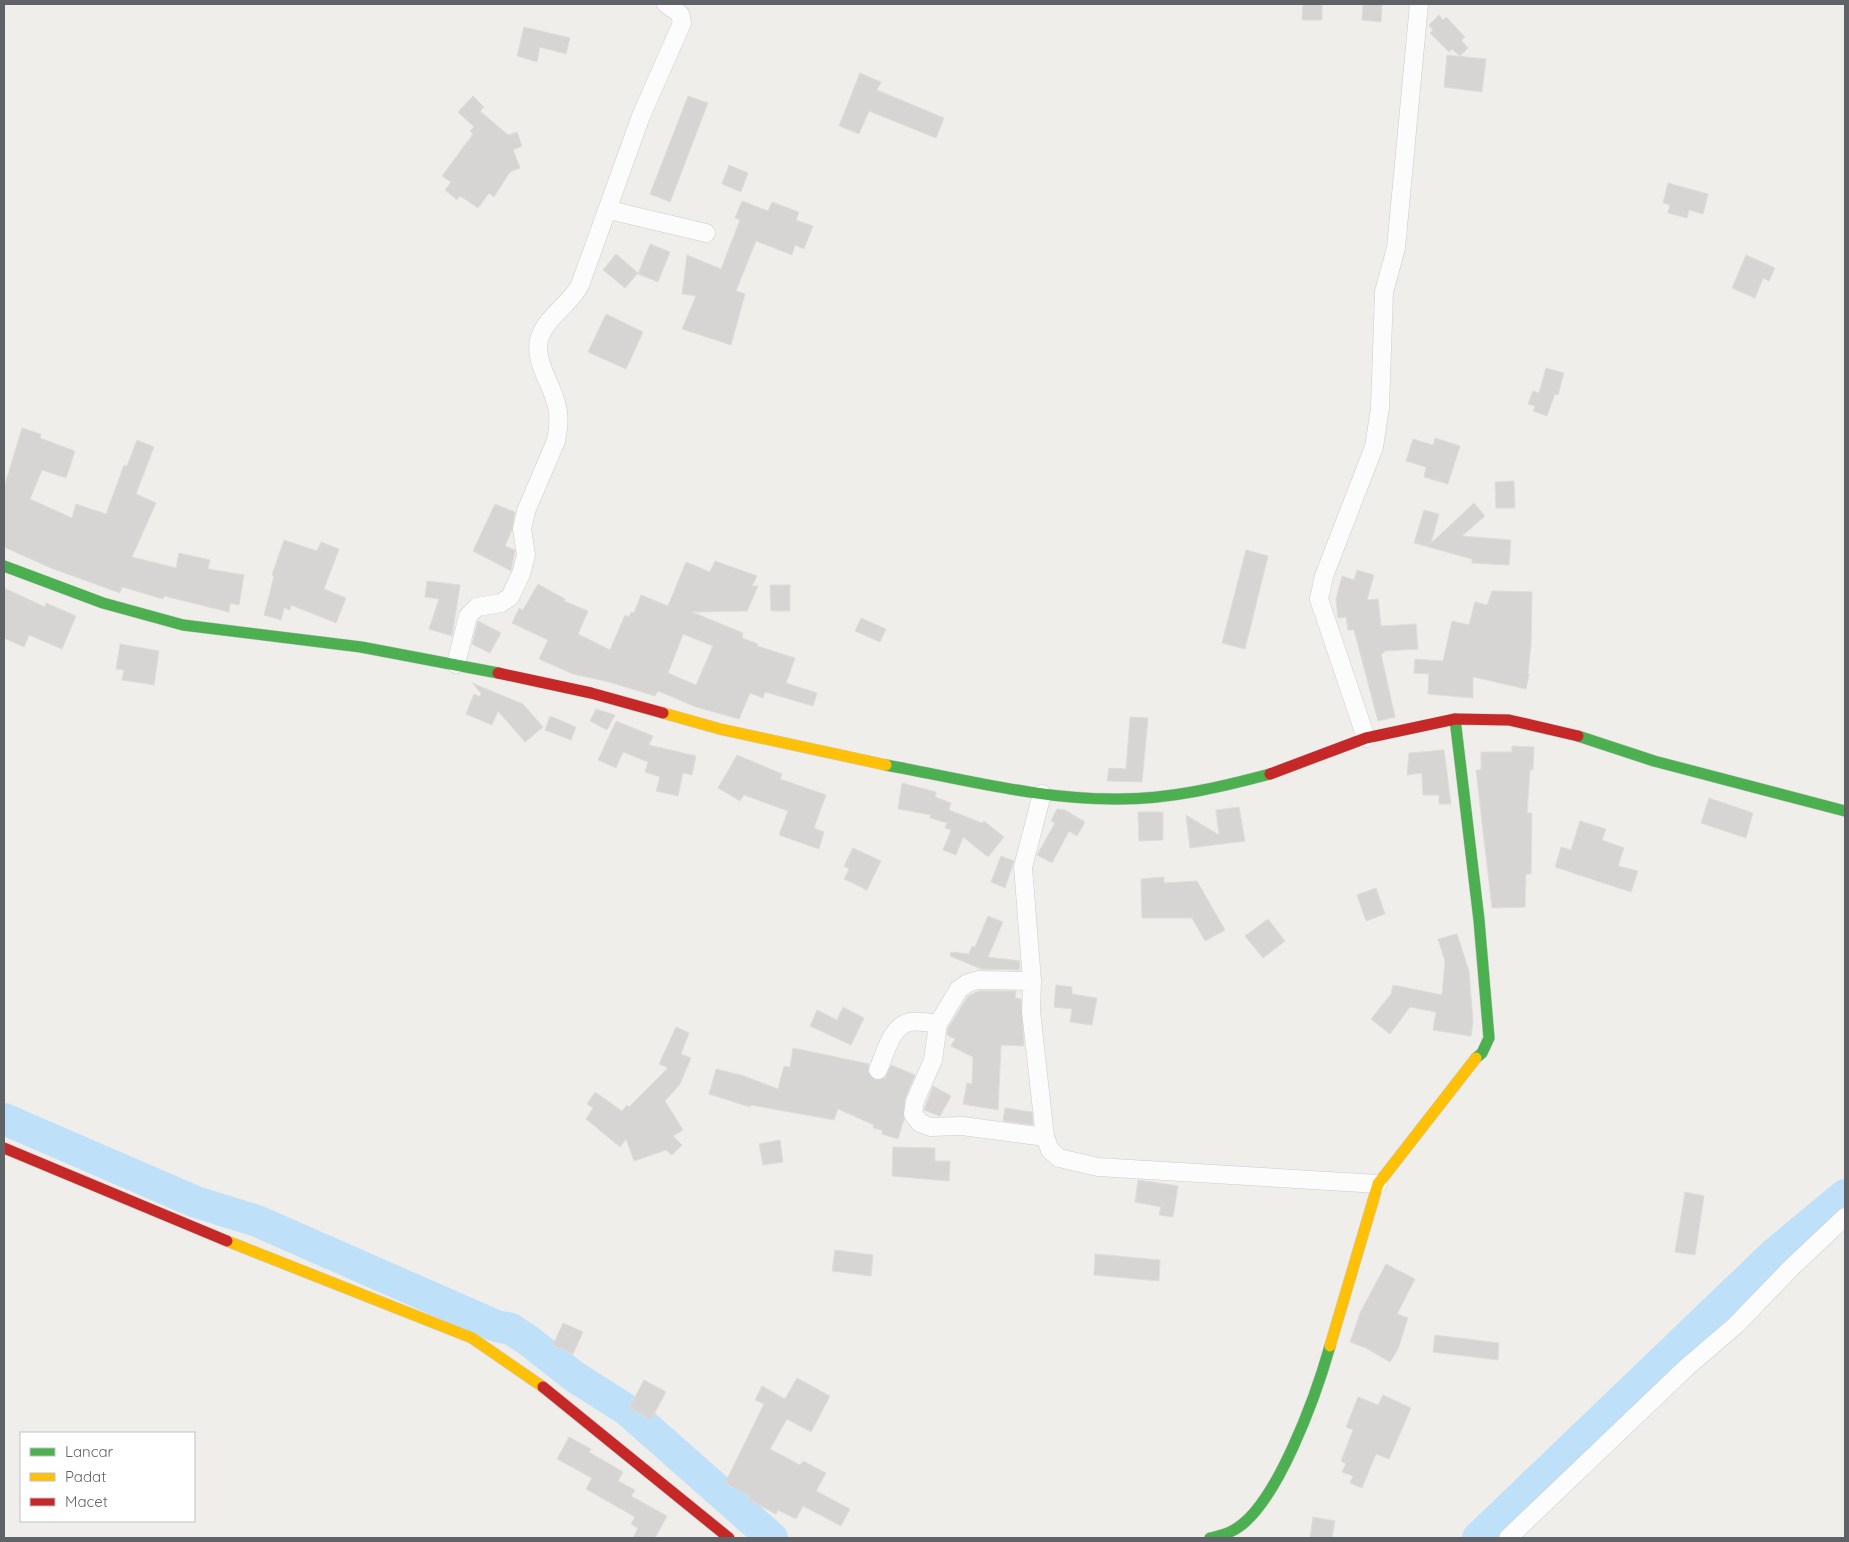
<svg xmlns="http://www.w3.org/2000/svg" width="1849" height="1542" viewBox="0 0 1849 1542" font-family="Quicksand,sans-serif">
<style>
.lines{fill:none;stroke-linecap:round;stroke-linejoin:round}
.river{stroke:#bfe0f9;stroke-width:32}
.building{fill:#d6d5d3;stroke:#deddd9;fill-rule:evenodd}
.street-casing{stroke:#cbcccc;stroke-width:19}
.fast-casing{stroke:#cacacb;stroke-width:12}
.slow-casing{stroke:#cacacb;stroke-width:12}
.jam-casing{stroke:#cacacb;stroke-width:12}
.street{stroke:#fdfcfc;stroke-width:18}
.fast{stroke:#4caf50;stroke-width:11}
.slow{stroke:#ffc107;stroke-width:11}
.jam{stroke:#c62828;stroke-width:11}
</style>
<rect width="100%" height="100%" fill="#efeeea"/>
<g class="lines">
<path class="river" d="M4,1119L196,1202L257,1221L496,1326L511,1329L529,1341L575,1377L627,1410L772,1538
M1478,1538L1774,1254L1845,1195"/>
</g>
<path class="building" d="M1303,4H1322V20H1302Z
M1363,4H1382L1381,22L1362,20Z
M1439,15L1443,20L1446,17L1465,37L1461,40L1468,48L1460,56L1452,49L1449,52L1430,33L1433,30L1429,25Z
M524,27L570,38L566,54L540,47L537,62L517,56Z
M1447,55L1486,59L1482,92L1444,87Z
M860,73L881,82L877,90L944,118L936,138L869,111L859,134L839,126Z
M473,96L484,107L480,111L508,135L517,132L522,146L513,150L520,168L510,172L494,197L489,193L478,208L460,196L457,200L445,190L451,182L442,176L473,134L470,131L474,127L458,112Z
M688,96L708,103L670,202L650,194Z
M729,165L748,173L741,192L722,184Z
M1668,183L1708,194L1703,214L1689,210L1687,218L1668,213L1670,205L1663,203Z
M742,201L768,211L772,202L799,212L796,220L813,226L804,249L795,245L792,255L756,241L736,291L745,294L731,345L682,329L696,296L682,294L687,255L721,269L740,220L735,218Z
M650,244L670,252L658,282L638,274Z
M616,254L638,273L625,288L603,270Z
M1746,255L1775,268L1769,281L1763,278L1755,298L1732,288Z
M606,314L643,332L626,369L588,352Z
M1546,368L1564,373L1558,395L1555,394L1547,416L1533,411L1535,406L1528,404L1533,391L1539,393Z
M22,428L41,434L40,438L75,451L66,478L42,470L30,499L72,518L76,504L106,514L124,465L127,466L137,440L154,447L136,494L156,503L132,557L176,568L179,553L210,560L208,569L244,575L239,605L230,603L229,612L164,596L163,599L122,587L120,593L51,568L4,547V488Z
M1435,438L1460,446L1448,484L1424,477L1426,467L1406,461L1413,439L1433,445Z
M1514,481L1515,508H1496L1495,482Z
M1474,503L1485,516L1462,536L1511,540L1509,565L1472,563V559L1414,543L1424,510L1439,514L1431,543Z
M495,504L515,512L512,530L505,546L515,550L511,571L473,551Z
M284,540L317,551L321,542L339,549L324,589L346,598L336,623L291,605L290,610L284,608L281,620L264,615L274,576L272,575Z
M1246,550L1268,556L1245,649L1222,643Z
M715,561L757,576L752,586H758L747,611L692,612L743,633L742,638L758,644L757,646L795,658L786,683L817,693L813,706L765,692L763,698L750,693L739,719L696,707L658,691L655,696L609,682L573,674L539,659L548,640L512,623L519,608L523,610L538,584L565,599L564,601L588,611L578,634L610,650L625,615L629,617L631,612L634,613L641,595L668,606L686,562L710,572ZM683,634L713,646L696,685L668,673Z
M1357,570L1374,575L1367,600L1378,599L1381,626L1416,624L1418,649L1384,651V653L1381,654L1395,717L1378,721L1354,630H1348L1346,617L1338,618L1336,599L1342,576L1354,580Z
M427,581L460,585L452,636L429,629L439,599L425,597Z
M770,585H790V611H771Z
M4,588L45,607L46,603L76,616L62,649L29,635L24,647L4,638Z
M1492,591L1532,592L1531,645L1528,673L1529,674L1526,689L1473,677V698L1428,694L1429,674L1414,673L1415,659L1443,661L1452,621L1469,625L1475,602L1487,605Z
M861,618L886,629L880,642L855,631Z
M478,621L501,633L490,653L472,644Z
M120,644L159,651L154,685L122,680L124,670L116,669Z
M472,683L523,704L543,727L525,742L498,711L492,725L466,714L474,694L480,697L481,693Z
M596,709L615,715L607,730L590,721Z
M550,716L576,727L571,740L545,730Z
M1130,717L1148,718L1142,782L1107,781L1109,768L1126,769Z
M616,721L653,736L649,745L696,756L692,775L683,773L678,796L656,791L660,777L645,772L648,762L623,752L616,768L598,760Z
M1512,746L1534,747L1533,770H1530L1527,813H1532L1531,874H1526L1525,907L1492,908L1476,770H1481V752H1512Z
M1444,750L1451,804H1439V795H1423L1422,773L1407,775L1409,753Z
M737,755L782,774L780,779L826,795L814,828L824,832L819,849L779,835L788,811L744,795L740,801L718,788Z
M902,783L936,792L935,797L951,803L949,810L982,823L984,821L1004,837L988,857L963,837L956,855L943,850L951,830L945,828L947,823L930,818L931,815L898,809Z
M1709,798L1753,813L1746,838L1701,823Z
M1239,807L1245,841L1190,848L1186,815L1219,835L1216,810Z
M1057,809L1065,810L1085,822L1077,836L1069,831L1052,863L1037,855L1055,823L1051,821Z
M1138,812H1163V840L1139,841Z
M1580,821L1606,829L1602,840L1624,848L1618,866L1638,871L1631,892L1555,867L1561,847L1571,850Z
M853,848L881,861L867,890L844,879L849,869L844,866Z
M1001,856L1014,861L1005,888L991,882Z
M1164,877V883L1197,881L1225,930L1205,941L1192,918H1142L1141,879Z
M1376,888L1385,914L1366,921L1357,895Z
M988,916L1003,922L988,957L1020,961L1019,970L981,969L950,956L951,952L969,954L972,946L975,947Z
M1268,919L1285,941L1263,958L1245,936Z
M1457,934L1469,971L1473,1021L1471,1036L1433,1030L1436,1012L1410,1007L1390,1034L1371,1019L1391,994L1393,985L1442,995L1445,961L1438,939Z
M1056,985L1072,987V994L1097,998L1092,1025L1070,1022L1072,1009L1054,1007Z
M979,991H1016L1015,998L1021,999L1024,1046L1001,1045L998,1110L963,1104L967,1083L972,1084L973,1057L951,1046L955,1039L947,1035L948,1028L968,996Z
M843,1007L864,1018L851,1045L810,1026L817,1010L837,1020Z
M676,1027L689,1033L681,1054L691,1058L680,1084L665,1101L683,1130L673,1136L682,1145L672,1155L666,1150L634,1161L626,1139L620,1147L586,1119L593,1108L587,1104L595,1092L622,1111L627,1105L629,1107L668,1068L659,1064Z
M793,1048L869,1064L868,1072L875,1080L885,1078L891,1065L915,1075L905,1099L904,1119L898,1139L882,1134V1130L873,1128L874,1125L838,1109L834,1120L751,1105L750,1107L709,1094L716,1069L744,1076L778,1089L784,1066L790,1067Z
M933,1086L951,1096L940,1116L924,1110Z
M1005,1108L1032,1112L1033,1125L1003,1121Z
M780,1140L783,1162L763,1165L759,1144Z
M893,1147L935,1148V1161H950L949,1181L892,1176Z
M1138,1180L1178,1186L1173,1217L1159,1215L1161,1207L1135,1202Z
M1685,1192L1704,1196L1695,1255L1675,1252Z
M835,1250L873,1255L871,1276L832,1271Z
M1095,1254L1160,1260L1159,1281L1094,1275Z
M1386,1264L1415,1279L1397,1314L1408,1318L1398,1349L1390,1362L1366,1348L1350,1342L1360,1313Z
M563,1323L583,1332L573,1354L553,1345Z
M1435,1335L1499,1343L1498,1360L1433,1352Z
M797,1378L830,1396L811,1432L787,1419L770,1449L800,1465L803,1461L826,1473L816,1491L850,1509L841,1526L803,1506L796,1519L778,1510L776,1514L748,1499L750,1496L725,1483L764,1404L755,1400L762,1386L785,1399Z
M644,1380L666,1392L651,1420L629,1408Z
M1383,1395L1411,1408L1389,1459L1376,1454L1362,1488L1350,1483L1353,1476L1342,1472L1346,1464L1341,1461L1353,1430L1346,1427L1358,1397L1378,1405Z
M569,1437L591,1449L589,1452L623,1472L618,1481L635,1490L631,1496L667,1516L655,1538H633L638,1528L631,1524L635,1517L586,1489L592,1478L557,1459Z
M1313,1517L1335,1521L1332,1538H1310Z"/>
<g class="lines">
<g class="street-casing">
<path id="street" d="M609,210L706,233
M456,664L468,616L477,607L501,603L510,597L521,574L526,555L522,529L526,511L556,441C558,430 560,418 557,407C553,385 534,363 539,340C545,317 570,305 580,285L641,116L682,23L680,14L666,4
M1366,738L1319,599L1324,576L1374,447L1380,408L1384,292L1396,248L1419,4
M1042,794L1023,867L1032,981L1031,1011L1045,1137L1050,1150L1059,1158L1098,1167L1378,1184
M1032,981L978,980L968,983L959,989L938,1024L933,1060L915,1101L913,1114L920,1123L931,1127L962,1126L1045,1137
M878,1070C885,1054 891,1026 910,1022C918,1020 930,1023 938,1024
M1508,1538L1687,1367L1736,1325L1791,1268L1845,1217"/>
</g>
<g class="fast-casing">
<path id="fast" d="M4,566L103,603L183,625L361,647L498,673
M1455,719L1479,920L1489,1038L1482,1053L1476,1058
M1578,736L1654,761L1845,811
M886,765C963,779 1041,800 1120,799C1171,799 1221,787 1270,774
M1210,1538C1217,1536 1225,1535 1232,1531C1276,1510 1317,1392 1330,1346"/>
</g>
<g class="slow-casing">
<path id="slow" d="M663,713L720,729L886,765
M227,1241L472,1338L543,1387
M1330,1346L1378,1184L1476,1058"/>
</g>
<g class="jam-casing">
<path id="jam" d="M498,673L591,693L663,713
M1270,774L1366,738L1455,719L1509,720L1578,736
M4,1148L227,1241
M543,1387L729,1538"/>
</g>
<use href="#street" class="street"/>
<use href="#fast" class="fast"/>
<use href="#slow" class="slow"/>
<use href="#jam" class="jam"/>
</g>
<rect width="1849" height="1542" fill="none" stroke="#5f6368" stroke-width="10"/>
<rect x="20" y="1432" width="175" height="90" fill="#ffffff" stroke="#bfc1c3"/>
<rect x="30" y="1448" width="25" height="8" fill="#4caf50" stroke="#bfc1c3"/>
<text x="65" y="1457" font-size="15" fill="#5f6368">Lancar</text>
<rect x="30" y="1473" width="25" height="8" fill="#ffc107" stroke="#bfc1c3"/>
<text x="65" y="1482" font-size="15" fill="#5f6368">Padat</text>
<rect x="30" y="1498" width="25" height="8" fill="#c62828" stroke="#bfc1c3"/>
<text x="65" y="1507" font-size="15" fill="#5f6368">Macet</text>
</svg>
